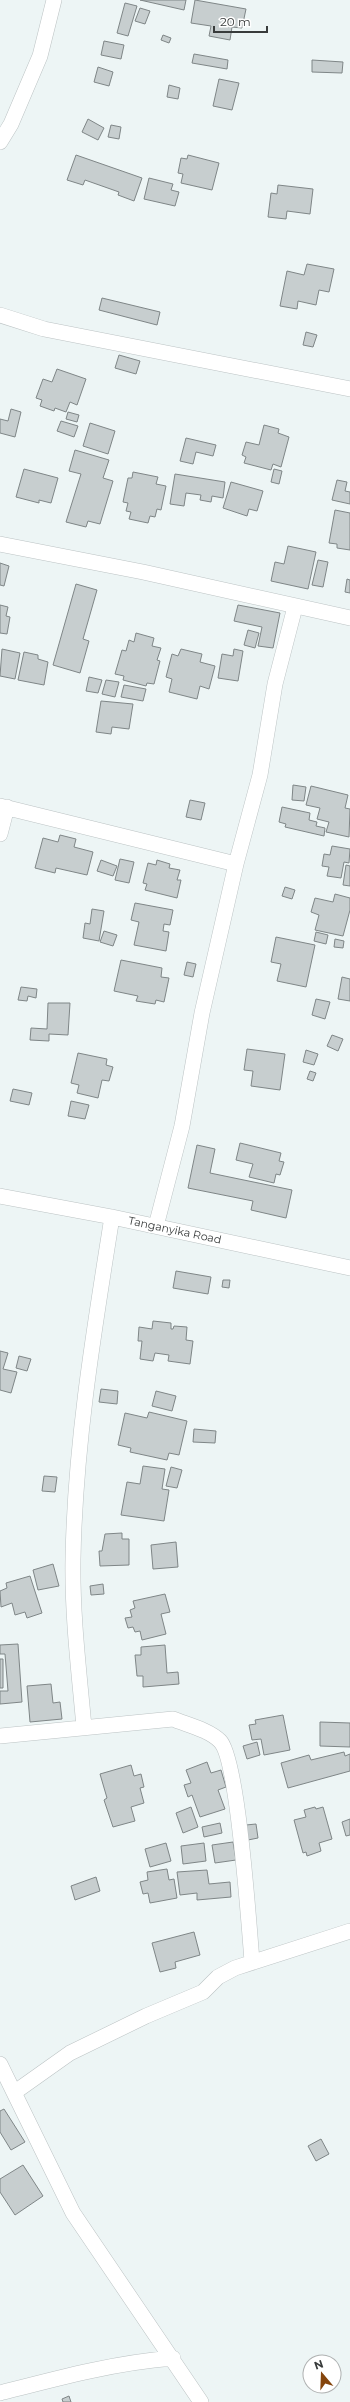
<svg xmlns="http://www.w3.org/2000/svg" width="350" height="2402" viewBox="0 0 350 2402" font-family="Montserrat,sans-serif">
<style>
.building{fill:#c7cecf;stroke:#7f8687}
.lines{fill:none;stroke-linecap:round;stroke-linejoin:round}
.minor-casing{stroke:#bcc3c4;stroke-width:16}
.minor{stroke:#fff;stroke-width:15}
.labels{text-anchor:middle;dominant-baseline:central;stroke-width:3;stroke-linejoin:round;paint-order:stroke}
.street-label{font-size:11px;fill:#383b3b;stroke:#fff}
</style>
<rect width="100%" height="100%" fill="#edf5f5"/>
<path class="building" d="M140,0H186L184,10Z
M195,0L246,9L242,28L232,27L230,40L209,36L211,26L191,23Z
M125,3L137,6L128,36L117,33Z
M140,8L150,11L145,24L135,21Z
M163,35L171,38L169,43L161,40Z
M104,41L124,45L121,59L101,55Z
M194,54L228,60L227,69L192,63Z
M312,60L343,62L342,73L312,72Z
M98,67L113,72L109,86L94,82Z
M219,79L239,83L232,110L213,106Z
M169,85L180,88L178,99L167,97Z
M88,119L104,128L98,140L82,132Z
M111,125L121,127L119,139L108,137Z
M76,155L142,178L134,201L118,195L119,192L85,180L83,185L67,180Z
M188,155L219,163L212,190L181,183L183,174L178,173L181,158L187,159Z
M149,178L173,184L171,190L179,192L175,206L144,199Z
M278,185L313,189L310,214L287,211L286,219L268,217L271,193L277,194Z
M307,264L334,269L329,292L319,290L316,305L298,301L297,309L280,306L287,271L304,275Z
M102,298L160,312L157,325L99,310Z
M306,332L317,335L313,347L303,345Z
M119,355L140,361L136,374L115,368Z
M57,369L86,379L77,405L70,402L66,412L55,408L54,411L40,406L42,400L36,398L43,379L52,382Z
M11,409L21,412L15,437L0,433V419L8,421Z
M68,412L79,415L77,422L66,419Z
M61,421L78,426L74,437L57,431Z
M90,423L115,431L108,454L83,446Z
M264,425L279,429L278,433L289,437L281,467L273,464L271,470L244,463L246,457L242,455L246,442L259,445Z
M186,438L216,445L213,456L196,452L193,464L180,461Z
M75,450L109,460L103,478L113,481L100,524L88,521L86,527L66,522L81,474L69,471Z
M24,469L58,478L51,503L39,500V503L16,497Z
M274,469L282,471L279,484L271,482Z
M133,472L158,477L156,484L166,486L161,510L157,509L155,517L150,516L148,523L129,519L131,512L126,511L128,503L123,502L128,478H132Z
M175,474L225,482L223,498L212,496L211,502L200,500L201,495L186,493L184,506L170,504Z
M337,480L347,482L345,491L350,492V504L332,500Z
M231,482L263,491L257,511L249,509L247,516L223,508Z
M335,510L350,513V550L337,548V544L329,543Z
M288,546L316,552L308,589L271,581L275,562L284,564Z
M318,560L328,562L323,587L312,585Z
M0,563L9,566L4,586L0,585Z
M347,579L350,580V593L345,592Z
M76,584L97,590L83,639L89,641L80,673L53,665Z
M0,605L8,607L6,616L10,617L7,634L0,633Z
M238,605L280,613L273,648L258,646L262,627L234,621Z
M248,630L259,633L255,648L244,645Z
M136,633L154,638L152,646L161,648L157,660L160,661L154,684L147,683L146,686L123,680L124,676L115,674L122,650L126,651L129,640L134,642Z
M2,649L20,653L15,679L0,676Z
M181,649L202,654L200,662L215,666L209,689L200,686L197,699L169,692L172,679L166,677L172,654L178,656Z
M234,649L243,651L238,681L218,678L222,654L233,656Z
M24,652L38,655V659L48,662L44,685L18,680Z
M89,677L102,680L98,693L86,691Z
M106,680L119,682L115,697L102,694Z
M124,685L146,689L143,701L121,697Z
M101,701L133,704L129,729L112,727L111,734L96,732Z
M293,785L306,787L304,801L292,800Z
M311,786L348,795L345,808L350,809L349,837L326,832L329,822L317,819L320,808L306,805Z
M190,800L205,803L201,820L186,817Z
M282,807L310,813L309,820L317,822L316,826L325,828L324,836L285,827L286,824L279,822Z
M60,835L76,839L74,847L93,852L87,875L56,868L55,873L35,868L43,838L58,842Z
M332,846L350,849L349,863L344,862L341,878L327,876L329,867L322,866L324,854L330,855Z
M120,859L134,862L129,883L115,880Z
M101,860L117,866L113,876L97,871Z
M157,860L170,864L169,868L180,870L177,880H181L177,898L145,890L147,884L143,883L148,863L156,865Z
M346,865L350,866V886L343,885Z
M285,887L295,890L292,899L282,896Z
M335,894L350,898V910L343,936L315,930L319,915L311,912L315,898L333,902Z
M135,903L173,910L170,925L164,924L163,931L169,932L166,951L134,945L139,922L131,920Z
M92,909L104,911L99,941L83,938L85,923L90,924Z
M104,931L117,935L113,946L100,942Z
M316,932L328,935L326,944L314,941Z
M276,937L315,945L306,987L277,981L281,964L271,962Z
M335,939L344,941L343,948L334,947Z
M121,960L162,968L161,977L169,978L164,1002L156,1000L155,1004L136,1001L138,996L114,991Z
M187,962L196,964L193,977L184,975Z
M342,977L350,979V1001L338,999Z
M21,987L37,989L36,998L28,996L27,1001L18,1000Z
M316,999L330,1002L325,1019L312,1015Z
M48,1003H70L68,1035L49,1034V1041L30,1040L31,1028L47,1029Z
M332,1035L343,1039L338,1051L327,1046Z
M247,1049L285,1054L280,1090L251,1086L253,1071L244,1070Z
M306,1050L318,1054L314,1065L303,1062Z
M78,1053L107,1059L106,1065L113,1067L109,1081L102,1080L98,1098L77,1093L79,1085L71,1083Z
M310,1071L316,1073L313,1081L307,1079Z
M13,1089L32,1093L29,1105L10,1101Z
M71,1101L89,1105L85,1119L68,1116Z
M240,1143L281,1153L279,1161L284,1162L280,1175L276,1174L274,1183L249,1177L253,1164L236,1160Z
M197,1145L215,1149L210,1173L292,1190L286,1218L251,1210L253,1201L188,1188Z
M176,1271L211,1277L208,1294L173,1288Z
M223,1280H230L229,1288L222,1287Z
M153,1321L171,1323V1329H173L174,1326L187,1327L186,1340L193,1341L190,1364L168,1361L169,1355L155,1353L153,1361L140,1359L142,1341H138L139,1327L152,1329Z
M0,1351L8,1353L3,1369L17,1372L11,1393L0,1390Z
M19,1356L31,1359L27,1371L16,1368Z
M101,1389L118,1391L117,1404L99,1402Z
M156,1391L176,1396L172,1411L152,1406Z
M149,1412L187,1421L179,1455L169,1453L167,1460L130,1452L131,1448L118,1445L125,1413L147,1418Z
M194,1429L216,1431L215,1443L193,1442Z
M143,1466L165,1469L162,1489L169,1490L164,1521L121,1515L127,1482L140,1484Z
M171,1467L182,1470L177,1488L166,1486Z
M44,1476L57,1477L55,1492L42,1491Z
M122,1533V1539H129V1565L100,1566L99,1551H102L105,1534Z
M176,1542L178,1567L153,1569L151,1545Z
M53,1564L59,1586L38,1590L33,1570Z
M30,1576L42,1613L27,1618L25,1612L15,1615L12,1603L1,1607L0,1591L7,1588L6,1583Z
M103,1584L104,1594L91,1595L90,1586Z
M165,1594L170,1612L161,1614L166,1634L142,1640L140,1631L135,1632L133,1627L128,1628L125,1618L132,1617L130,1610L135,1608L133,1601Z
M18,1644L22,1702L0,1704V1691H8L5,1654H0V1645Z
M165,1645L167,1673L178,1672L179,1684L143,1687V1676H137L135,1655H141V1647Z
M0,1659H3V1688H0Z
M51,1684L53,1703L60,1702L62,1719L30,1722L27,1686Z
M283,1715L290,1750L264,1755L261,1739L252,1740L249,1725L256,1724L255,1720Z
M320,1722L350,1723V1747L320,1746Z
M257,1742L260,1755L247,1759L243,1746Z
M344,1752L345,1756L350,1754V1771L288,1788L281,1763L309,1755L311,1760Z
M207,1762L211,1773L221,1770L226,1787L218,1790L225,1809L200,1817L192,1795L188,1797L184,1785L191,1783L186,1770Z
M131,1765L134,1776L141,1774L144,1787L140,1788L144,1803L131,1807L135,1821L113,1827L104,1800L107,1798L100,1774Z
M191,1807L198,1827L183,1833L176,1813Z
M315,1807L316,1809L323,1807L332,1839L319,1843L321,1851L307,1856L306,1852L303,1853L294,1820L306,1817L304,1810Z
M350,1819V1835L346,1836L342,1822Z
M220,1823L222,1833L204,1837L202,1827Z
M256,1824L258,1838L248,1840L246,1825Z
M233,1842L236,1860L215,1863L212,1845Z
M166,1843L171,1861L150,1867L145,1849Z
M204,1843L206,1861L183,1864L181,1846Z
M167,1869L169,1880L174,1879L177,1898L150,1903L148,1893L143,1894L140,1882L148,1880L147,1872Z
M207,1870L209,1884L230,1882L231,1897L197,1900V1893L180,1895L177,1872Z
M96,1877L100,1891L75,1900L71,1886Z
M194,1932L200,1955L175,1962L176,1968L160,1972L152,1943Z
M4,2109L25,2142L11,2150L0,2132V2111Z
M321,2139L329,2154L316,2161L308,2146Z
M23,2165L43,2196L15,2215L0,2192V2179Z
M69,2396L71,2402H63L62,2399Z"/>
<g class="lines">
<g class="minor-casing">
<path id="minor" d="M0,142L11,124L40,56L54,0
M0,315L44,329L350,389
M0,544L143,572L350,618
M0,806L236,864
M0,834L7,807
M0,1196L112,1217L350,1268
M156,1226L182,1126L202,1013L236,864L260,775L275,684L295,607
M84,1727C79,1671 72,1615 73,1559C75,1444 94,1330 112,1217
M0,1736L173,1719C188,1725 209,1730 220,1741C238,1759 249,1926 252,1961
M0,2064L73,2213L201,2402
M15,2092L70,2053L146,2016L203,1992L218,1977L235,1968L350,1931
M0,2393C58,2378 113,2363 173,2358"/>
</g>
<use href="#minor" class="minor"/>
</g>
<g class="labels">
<g class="street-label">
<text transform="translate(175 1230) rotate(12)">Tanganyika Road</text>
</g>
</g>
<g transform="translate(322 2374) rotate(341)"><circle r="19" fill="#ffffff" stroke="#afb1b1"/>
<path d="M0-3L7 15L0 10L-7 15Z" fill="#85450c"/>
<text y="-6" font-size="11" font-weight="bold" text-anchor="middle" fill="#383b3b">N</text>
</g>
<path d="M214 26v6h53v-6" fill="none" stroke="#383b3b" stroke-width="2"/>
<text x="220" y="26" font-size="12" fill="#383b3b" stroke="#ffffff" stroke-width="3" paint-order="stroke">20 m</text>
</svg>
